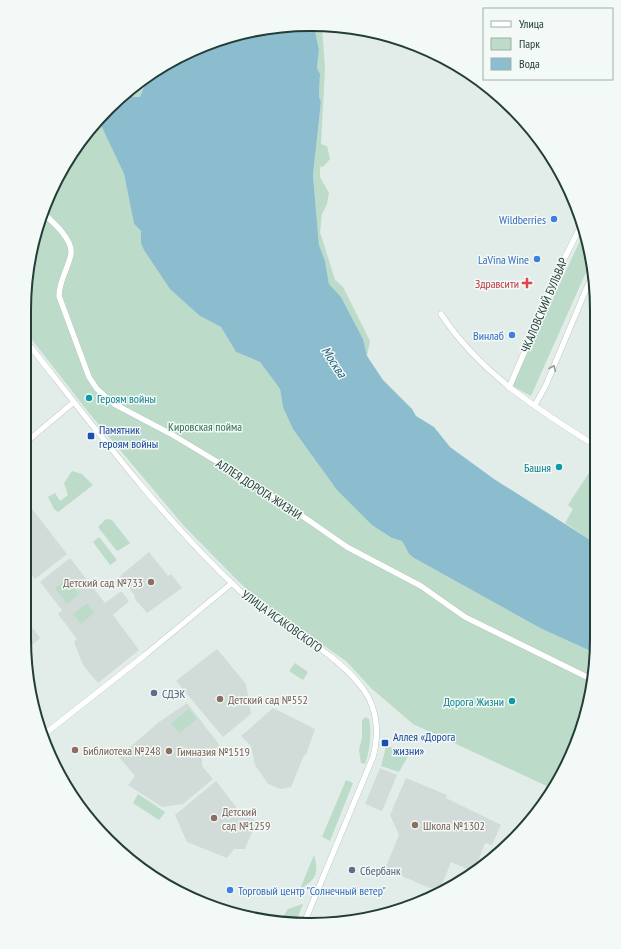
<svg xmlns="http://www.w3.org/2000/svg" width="621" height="949" viewBox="0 0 621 949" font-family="'PT Sans Narrow',sans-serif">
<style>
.built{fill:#d1dcd8}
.green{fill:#bcdcc9}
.water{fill:#8cbdcf}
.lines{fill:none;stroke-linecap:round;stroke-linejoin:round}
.minor-casing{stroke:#a5b4b1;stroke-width:6}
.minor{stroke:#fff;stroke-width:5.5}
.oneway{stroke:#919e9c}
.shop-dot{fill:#3f7fe0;stroke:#f3f9f6;stroke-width:1.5}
.health-dot{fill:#e0444e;stroke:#f3f9f6;stroke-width:1.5}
.culture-dot{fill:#0f9aa8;stroke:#f3f9f6;stroke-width:1.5}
.transit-dot{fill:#1a4fb4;stroke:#f3f9f6;stroke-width:1.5}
.education-dot{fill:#8d6e63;stroke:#f3f9f6;stroke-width:1.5}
.service-dot{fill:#5c6f8a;stroke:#f3f9f6;stroke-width:1.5}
.labels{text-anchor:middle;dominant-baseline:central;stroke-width:3;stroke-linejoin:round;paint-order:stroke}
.shop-label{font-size:12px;fill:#366cbe;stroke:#f3f9f6;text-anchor:end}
.health-label{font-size:12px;fill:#be3a42;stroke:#f3f9f6;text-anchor:end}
.street-label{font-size:12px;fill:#233d39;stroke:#f3f9f6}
.culture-label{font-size:12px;fill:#0d838f;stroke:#f3f9f6;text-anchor:end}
.park-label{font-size:12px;fill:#2e7251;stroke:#f3f9f6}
.transit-label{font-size:12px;fill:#164399;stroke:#f3f9f6;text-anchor:start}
.education-label{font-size:12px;fill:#785e54;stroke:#f3f9f6;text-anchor:start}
.service-label{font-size:12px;fill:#4e5e75;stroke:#f3f9f6;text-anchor:start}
.water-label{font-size:13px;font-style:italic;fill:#1f5e77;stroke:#f3f9f6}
.rim{fill:none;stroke:#233d39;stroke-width:2}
</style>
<rect width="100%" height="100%" fill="#e2ece9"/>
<path class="built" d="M25,500L67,554L35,579L24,566Z
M149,552L168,576L171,574L182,588L147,613L134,598L135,596L120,576Z
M70,558L105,603L120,592H122L129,601L113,615L139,650L98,683L83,665L74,642L77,639L58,614L62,610L40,582Z
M24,616L40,638L26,650L24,638Z
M217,649L246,684L251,714L223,737L176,681Z
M187,703L218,743L219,746L202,758V766L213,779L183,804L162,807L128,785L135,776L119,757L159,722Z
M273,708L315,729L306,755H304L291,787L281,789L268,784L255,765L251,746L241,736Z
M380,768L397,775L382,811L365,804Z
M406,778L447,795L446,798L501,825L492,845L485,843L474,872L451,862L441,887L430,888L385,869L399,835L390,815Z
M216,781L240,812L257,821L245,849H234L227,858L187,842L175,815Z"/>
<path class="green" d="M314,25L322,26V28L325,69L321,144L327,146L330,159L324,166L320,167V177L329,193L327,204L322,214L320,232L335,280L343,287L370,341L367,356L363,339L341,297L329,284L325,261L319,245L313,175L321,102L319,96L320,74L317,68L319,50Z
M149,75L140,97L133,98L130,89Z
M98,119L124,174L134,224L141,231V243L200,316L221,327L236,352L260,362L280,389L283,407L392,538L402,541L409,554L414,558L542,629L595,653V676L575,748L551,788L413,724L371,688L346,661L261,602L238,581L184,526L89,413L26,332V273L53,184Z
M585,230L591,261L531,396L512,386Z
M596,462L595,543L565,523L573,509L568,505Z
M72,471L82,474L93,485L58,512L54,509L48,497L55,493L60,501L68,495L64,483Z
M106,519L112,520L130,543L118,551L116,550L98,527Z
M99,537L117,560L110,565L93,542Z
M68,579L79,594L67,604L55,588Z
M87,603L94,613L81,624L73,614Z
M295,663L308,672L303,680L289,671Z
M189,709L197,719L179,733L171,723Z
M366,717L369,719C372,735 370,750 365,764L361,763L359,750L362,738V720Z
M386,747L412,749L399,772L381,766Z
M346,780L353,783L330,841L322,837Z
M138,794L165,812L159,820L133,803Z
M314,855C319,873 317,879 300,889Z
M303,904L296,921L282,918L288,909Z"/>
<path class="water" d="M292,25H314L319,50L317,68L320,74L319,96L321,102L313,175L319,245L325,261L329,284L341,297L363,339L367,356L383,380L412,409L416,416L434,427L450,447L494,479L595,543V653L542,629L414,558L409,554L402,541L392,538L372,525L337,490L293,429L283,407L280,389L260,362L236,352L221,327L200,316L170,289L144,250L141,243V231L134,224L124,174L98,119L130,89L133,97H140L149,75L184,54L236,34Z"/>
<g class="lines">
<g class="minor-casing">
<path id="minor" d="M44,214C54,223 73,240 71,254C68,269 59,281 59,296L89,377L97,389L114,404L171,434L216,461L285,504L347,547L421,586L465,617L593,680
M441,314C479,372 538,410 596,446
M26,341C94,427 160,516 240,591C278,628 332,646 364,690C378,710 379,735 373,757L304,923
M509,388L565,257L582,224
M535,405L546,385L593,273
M25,443L74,402
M42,736L145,655L232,583"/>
</g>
<use href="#minor" class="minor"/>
</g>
<defs><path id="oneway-chevron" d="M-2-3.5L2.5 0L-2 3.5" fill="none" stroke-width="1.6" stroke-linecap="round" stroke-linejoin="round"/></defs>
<use class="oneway" href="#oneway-chevron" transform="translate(553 368) rotate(-67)"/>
<g class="shop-dot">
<circle cx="554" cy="219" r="4"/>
<circle cx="537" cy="259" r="4"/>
<circle cx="512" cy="335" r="4"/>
<circle cx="230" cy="890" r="4"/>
</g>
<path class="health-dot" d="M525 277h4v4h4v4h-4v4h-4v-4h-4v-4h4z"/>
<g class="culture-dot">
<circle cx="89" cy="398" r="4"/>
<circle cx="559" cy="467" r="4"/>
<circle cx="512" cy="701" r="4"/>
</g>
<g class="transit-dot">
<rect x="87" y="432" width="8" height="8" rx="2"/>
<rect x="381" y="739" width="8" height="8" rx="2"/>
</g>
<g class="education-dot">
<circle cx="151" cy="582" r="4"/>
<circle cx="220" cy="699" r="4"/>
<circle cx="75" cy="750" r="4"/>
<circle cx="169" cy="751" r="4"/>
<circle cx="214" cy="818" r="4"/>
<circle cx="415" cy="825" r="4"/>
</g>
<g class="service-dot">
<circle cx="154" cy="693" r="4"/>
<circle cx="352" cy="870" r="4"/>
</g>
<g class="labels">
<g class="shop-label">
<text x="546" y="219">Wildberries</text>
<text x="529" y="259">LaVina Wine</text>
<text x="504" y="335">Винлаб</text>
<text x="238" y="890" text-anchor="start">Торговый центр "Солнечный ветер"</text>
</g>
<g class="health-label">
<text x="519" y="283">Здравсити</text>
</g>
<g class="street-label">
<text transform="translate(544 305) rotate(-67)">ЧКАЛОВСКИЙ БУЛЬВАР</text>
<text transform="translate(259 489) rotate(33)">АЛЛЕЯ ДОРОГА ЖИЗНИ</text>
<text transform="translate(282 621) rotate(36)">УЛИЦА ИСАКОВСКОГО</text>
</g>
<g class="culture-label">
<text x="97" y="398" text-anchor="start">Героям войны</text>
<text x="551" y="467">Башня</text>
<text x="504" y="701">Дорога Жизни</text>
</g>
<g class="park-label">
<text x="205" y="426">Кировская пойма</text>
</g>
<g class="transit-label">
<text x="99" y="429">Памятник<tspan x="99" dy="14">героям войны</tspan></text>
<text x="393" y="736">Аллея «Дорога<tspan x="393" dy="14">жизни»</tspan></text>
</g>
<g class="education-label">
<text x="143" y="582" text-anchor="end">Детский сад №733</text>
<text x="228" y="699">Детский сад №552</text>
<text x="83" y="750">Библиотека №248</text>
<text x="177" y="751">Гимназия №1519</text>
<text x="222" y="811">Детский<tspan x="222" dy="14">сад №1259</tspan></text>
<text x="423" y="825">Школа №1302</text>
</g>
<g class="service-label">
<text x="162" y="693">СДЭК</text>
<text x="360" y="870">Сбербанк</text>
</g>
<g class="water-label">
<text transform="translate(334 362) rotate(57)">Москва</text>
</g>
</g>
<path d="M0 0H621V949H0ZM310 31H311A279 279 0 0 1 590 310V639A279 279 0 0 1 311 918H310A279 279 0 0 1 31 639V310A279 279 0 0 1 310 31Z" fill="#f3f9f6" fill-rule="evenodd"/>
<path class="rim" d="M310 31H311A279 279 0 0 1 590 310V639A279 279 0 0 1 311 918H310A279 279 0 0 1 31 639V310A279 279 0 0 1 310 31Z"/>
<rect x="483" y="8" width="130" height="72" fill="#f3f9f6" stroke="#a0aeaa"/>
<rect x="491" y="21" width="20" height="6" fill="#ffffff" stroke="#a0aeaa"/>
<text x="519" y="28" font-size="12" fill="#233d39">Улица</text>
<rect x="491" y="38" width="20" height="12" fill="#bcdcc9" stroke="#a0aeaa"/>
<text x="519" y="48" font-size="12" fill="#233d39">Парк</text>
<rect x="491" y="58" width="20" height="12" fill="#8cbdcf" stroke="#a0aeaa"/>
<text x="519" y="68" font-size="12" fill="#233d39">Вода</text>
</svg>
